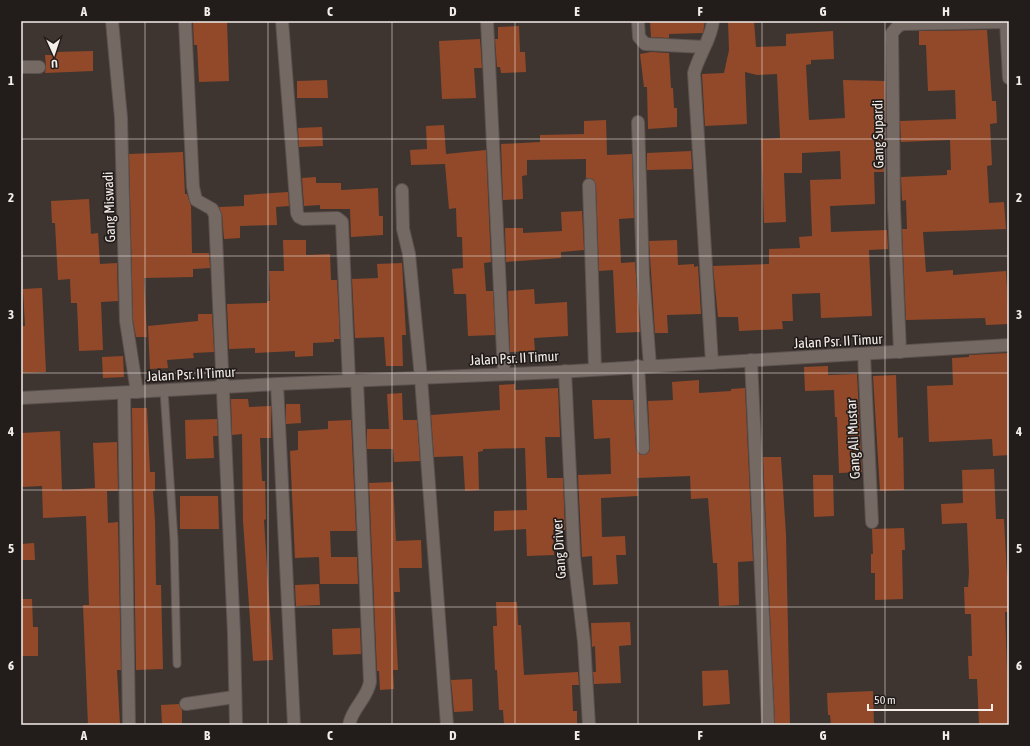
<svg xmlns="http://www.w3.org/2000/svg" width="1030" height="746" font-family="'Asap Condensed',sans-serif">
  <style>
    .building { fill: #924929 }
    .lines { fill: none; stroke-linecap: round; stroke-linejoin: round }
    .lane-casing { stroke: #5c524f; stroke-width: 9 }
    .street-casing { stroke: #5c524f; stroke-width: 14 }
    .lane { stroke: #756964; stroke-width: 7 }
    .street { stroke: #756964; stroke-width: 12 }
    .grid { fill: none; stroke: #f4edea; stroke-width: 1; stroke-opacity: 0.55 }
    .labels { text-anchor: middle; dominant-baseline: central; stroke-width: 3.5; stroke-linejoin: round; paint-order: stroke }
    .street-label { font-size: 14px; fill: #f4edea; stroke: #221d1b }
    .neatline { fill: none; stroke: #f4edea; stroke-width: 1.5 }
    .grid-label { font-size: 13px; text-anchor: middle; font-weight: bold; fill: #f4edea }
  </style>
  <rect width="100%" height="100%" fill="#3f3530"/>
  <g class="building">
    <polygon points="193,21 227,21 229,81 199,82 197,45 194,45"/>
    <polygon points="650,21 705,21 703,33 669,34 669,38 651,37"/>
    <polygon points="728,21 754,21 756,47 786,46 786,34 833,31 834,59 811,60 811,64 806,65 809,120 845,118 843,80 885,81 884,172 874,172 875,204 830,206 831,232 887,230 888,249 869,250 872,316 821,318 820,293 792,294 793,321 782,321 783,329 739,331 738,317 718,317 713,266 769,264 769,249 800,248 799,237 812,236 810,180 841,179 840,151 802,153 802,173 784,173 786,222 764,223 761,139 780,138 777,74 757,75 745,72 747,124 705,126 702,74 724,73 729,50"/>
    <polygon points="519,26 520,52 525,52 526,72 501,73 500,67 497,67 495,39 498,39 498,27"/>
    <polygon points="987,30 992,101 996,101 997,123 990,124 992,165 987,166 989,203 1004,202 1006,229 923,232 926,272 953,270 953,275 1006,271 1009,324 986,325 985,318 906,320 902,229 907,229 906,200 902,201 901,177 947,175 947,170 951,170 950,140 901,142 900,121 956,119 955,90 928,91 926,45 919,45 919,31"/>
    <polygon points="480,39 482,68 474,68 476,98 442,99 439,41"/>
    <polygon points="93,51 93,71 45,73 46,67 45,55 54,55 54,52"/>
    <polygon points="651,52 669,53 671,88 673,88 674,108 677,108 677,127 648,129 647,87 644,87 640,54"/>
    <polygon points="327,80 328,98 297,98 297,81"/>
    <polygon points="606,120 607,155 632,154 634,218 619,219 621,263 635,262 640,332 616,333 613,270 599,271 596,185 593,179 586,178 586,159 527,160 527,175 522,176 523,199 503,200 501,144 540,142 540,135 584,134 584,121"/>
    <polygon points="444,125 446,154 486,150 491,262 484,263 486,291 493,291 495,335 468,336 466,294 454,294 452,269 463,268 462,237 457,237 456,208 449,209 445,164 411,165 410,150 427,149 426,126"/>
    <polygon points="322,127 323,146 299,147 298,128"/>
    <polygon points="691,151 692,169 647,170 647,153"/>
    <polygon points="183,152 185,194 187,194 191,206 192,253 209,253 210,268 193,269 193,277 144,278 147,337 136,337 133,320 129,154"/>
    <polygon points="316,177 316,183 341,183 341,190 378,188 379,216 383,216 383,235 351,237 350,209 320,209 320,205 304,206 302,178"/>
    <polygon points="288,192 289,206 276,207 277,225 240,226 240,238 224,239 222,214 219,207 244,206 244,195"/>
    <polygon points="89,199 91,234 98,233 100,264 117,263 118,301 101,302 103,350 79,351 77,303 71,303 70,279 58,280 55,223 52,223 51,201"/>
    <polygon points="582,211 584,250 561,252 561,258 506,262 505,228 523,228 523,233 562,231 561,212"/>
    <polygon points="283,240 306,240 306,255 330,254 331,280 337,280 340,339 334,339 334,342 313,343 313,356 295,357 295,351 255,353 255,348 229,349 227,304 267,303 267,301 270,301 269,271 284,271"/>
    <polygon points="677,240 678,265 694,264 694,267 698,266 701,314 667,315 668,333 655,333 649,241"/>
    <polygon points="402,263 406,335 402,335 403,366 386,366 384,337 355,338 352,279 378,278 377,264"/>
    <polygon points="42,288 46,372 23,373 21,326 25,326 23,289"/>
    <polygon points="534,289 535,304 567,302 568,336 534,338 535,351 510,352 508,291"/>
    <polygon points="198,314 212,314 214,352 193,353 194,358 167,360 168,368 150,369 148,326 198,321"/>
    <polygon points="1009,353 1009,455 993,456 992,439 929,442 927,386 953,385 952,358 969,357 969,355"/>
    <polygon points="123,356 124,377 103,378 102,357"/>
    <polygon points="828,366 828,375 857,374 862,472 839,473 837,417 835,417 834,390 805,391 804,367"/>
    <polygon points="896,375 898,438 903,437 904,490 880,491 873,376"/>
    <polygon points="699,380 699,393 731,391 731,389 745,388 753,561 738,562 739,605 719,606 717,563 713,563 708,498 691,499 690,476 637,478 638,496 601,498 602,537 625,536 626,555 616,555 618,584 593,585 592,556 582,557 578,475 611,474 610,438 594,439 592,400 633,400 636,448 639,454 644,455 649,452 650,448 648,401 673,400 672,382"/>
    <polygon points="515,384 515,390 558,388 560,437 545,437 547,478 563,478 565,530 553,530 554,555 527,556 526,529 494,531 494,511 527,510 525,448 483,449 483,451 478,452 479,490 465,491 463,456 434,457 431,415 500,410 499,385"/>
    <polygon points="402,393 403,420 417,420 420,461 394,462 393,449 367,449 367,429 389,429 387,394"/>
    <polygon points="231,399 248,399 249,407 271,406 271,438 260,438 262,481 265,481 266,519 264,520 273,660 253,661 243,521 242,434 232,435"/>
    <polygon points="286,404 300,404 301,423 286,424"/>
    <polygon points="132,408 147,408 150,472 155,472 155,491 153,491 155,521 156,585 161,585 163,669 136,670"/>
    <polygon points="217,419 218,436 213,436 214,458 186,459 185,420"/>
    <polygon points="351,420 356,531 330,531 331,557 324,557 357,557 358,584 320,584 319,557 295,558 290,451 298,450 298,431 328,429 328,421"/>
    <polygon points="60,431 62,490 95,488 93,443 117,442 118,491 107,491 108,523 118,522 121,670 117,670 120,725 88,725 83,605 89,605 86,516 43,518 42,486 21,487 21,433"/>
    <polygon points="763,457 781,457 786,535 790,725 775,725"/>
    <polygon points="994,469 996,519 1004,519 1007,575 1009,575 1009,612 1005,612 1009,725 979,725 977,679 969,679 968,656 972,656 971,614 965,614 964,587 968,587 969,573 967,523 942,524 941,504 963,503 962,470"/>
    <polygon points="813,475 833,475 834,516 814,517"/>
    <polygon points="393,482 396,541 421,540 422,568 399,568 400,592 394,592 398,670 393,670 394,689 380,690 379,671 377,671 369,483"/>
    <polygon points="180,496 218,496 219,529 180,529"/>
    <polygon points="904,528 905,550 902,550 903,599 875,600 875,573 871,573 871,554 873,554 872,529"/>
    <polygon points="34,543 35,560 21,560 21,544"/>
    <polygon points="319,584 320,605 296,606 295,585"/>
    <polygon points="21,599 32,599 33,627 38,627 38,656 21,656"/>
    <polygon points="496,602 517,602 518,625 521,625 524,675 578,672 579,685 572,685 573,711 577,711 577,725 504,725 503,710 499,710 497,670 495,670 493,626 497,626"/>
    <polygon points="630,622 631,645 619,646 621,683 594,684 593,672 596,672 595,646 592,647 591,623"/>
    <polygon points="360,628 361,654 333,655 332,629"/>
    <polygon points="728,670 730,704 703,706 702,671"/>
    <polygon points="472,679 473,711 454,712 451,680"/>
    <polygon points="873,691 874,725 831,725 830,715 828,715 827,693"/>
    <polygon points="179,704 182,710 182,725 162,725 161,705"/>
  </g>
  <g class="lines">
    <g class="lane-casing">
      <polyline id="lane" points="164,391 174,540 177,664"/>
    </g>
    <g class="street-casing">
      <g id="street">
        <polyline points="112,21 121,118 126,321 137,392"/>
        <polyline points="185,21 193,187 196,200 212,209 215,215 234,634 236,725"/>
        <polyline points="282,21 297,213 299,217 303,219 337,218 342,222 349,381"/>
        <polyline points="487,21 504,373"/>
        <polyline points="638,21 639,37 645,44 704,47"/>
        <polyline points="1006,21 1009,78"/>
        <polyline points="21,67 39,67"/>
        <polyline points="638,122 643,275 650,366"/>
        <polyline points="589,185 595,369"/>
        <polyline points="402,190 403,229 409,254 421,378 447,725"/>
        <polyline points="900,352 894,208 892,33 898,26 903,24 1006,22"/>
        <polyline points="864,355 872,522"/>
        <polyline points="751,360 768,725"/>
        <path d="M712,363L694,73C699,54 711,40 713,21"/>
        <polyline points="638,366 643,448"/>
        <polyline points="565,371 574,557 584,642 589,725"/>
        <polyline points="277,384 294,725"/>
        <polyline points="124,393 129,725"/>
        <polyline points="21,398 277,384 558,372 1009,345"/>
        <polyline points="186,704 234,697"/>
        <path d="M349,725C352,708 367,699 370,682L357,381"/>
      </g>
    </g>
    <use href="#lane" class="lane"/>
    <use href="#street" class="street"/>
  </g>
  <path class="grid" d="M145,21V725M268,21V725M392,21V725M515,21V725M638,21V725M762,21V725M885,21V725M21,139H1009M21,256H1009M21,373H1009M21,490H1009M21,607H1009"/>
  <g class="labels">
    <g class="street-label">
      <text transform="translate(878 134) rotate(-91)">Gang Supardi</text>
      <text transform="translate(109 207) rotate(-92)">Gang Miswadi</text>
      <text transform="translate(838 341) rotate(-3)">Jalan Psr. II Timur</text>
      <text transform="translate(514 358) rotate(-3)">Jalan Psr. II Timur</text>
      <text transform="translate(191 374) rotate(-3)">Jalan Psr. II Timur</text>
      <text transform="translate(853 439) rotate(-93)">Gang Ali Mustar</text>
      <text transform="translate(559 549) rotate(-94)">Gang Driver</text>
    </g>
  </g>
  <rect width="1030" height="746" fill="none" stroke="#221d1b" stroke-width="44"/>
  <g transform="translate(54 54) rotate(177)" stroke="#221d1b" stroke-width="3" paint-order="stroke">
  <path d="M0-3L7 15L0 10L-7 15Z" fill="#f4edea"/>
  <text y="-6" font-size="11" font-weight="bold" text-anchor="middle" fill="#f4edea">U</text>
  </g>
  <path d="M868 704v6h124v-6" fill="none" stroke="#f4edea" stroke-width="2"/>
  <text x="874" y="704" font-size="12" fill="#f4edea" stroke="#221d1b" stroke-width="3" paint-order="stroke">50 m</text>
  <rect x="22" y="22" width="986" height="702" class="neatline"/>
  <g class="grid-label">
    <text x="84" y="16">A</text>
    <text x="207" y="16">B</text>
    <text x="330" y="16">C</text>
    <text x="453" y="16">D</text>
    <text x="577" y="16">E</text>
    <text x="700" y="16">F</text>
    <text x="823" y="16">G</text>
    <text x="946" y="16">H</text>
    <text x="11" y="85">1</text>
    <text x="1019" y="85">1</text>
    <text x="11" y="202">2</text>
    <text x="1019" y="202">2</text>
    <text x="11" y="319">3</text>
    <text x="1019" y="319">3</text>
    <text x="11" y="436">4</text>
    <text x="1019" y="436">4</text>
    <text x="11" y="553">5</text>
    <text x="1019" y="553">5</text>
    <text x="11" y="670">6</text>
    <text x="1019" y="670">6</text>
    <text x="84" y="740">A</text>
    <text x="207" y="740">B</text>
    <text x="330" y="740">C</text>
    <text x="453" y="740">D</text>
    <text x="577" y="740">E</text>
    <text x="700" y="740">F</text>
    <text x="823" y="740">G</text>
    <text x="946" y="740">H</text>
  </g>
</svg>
